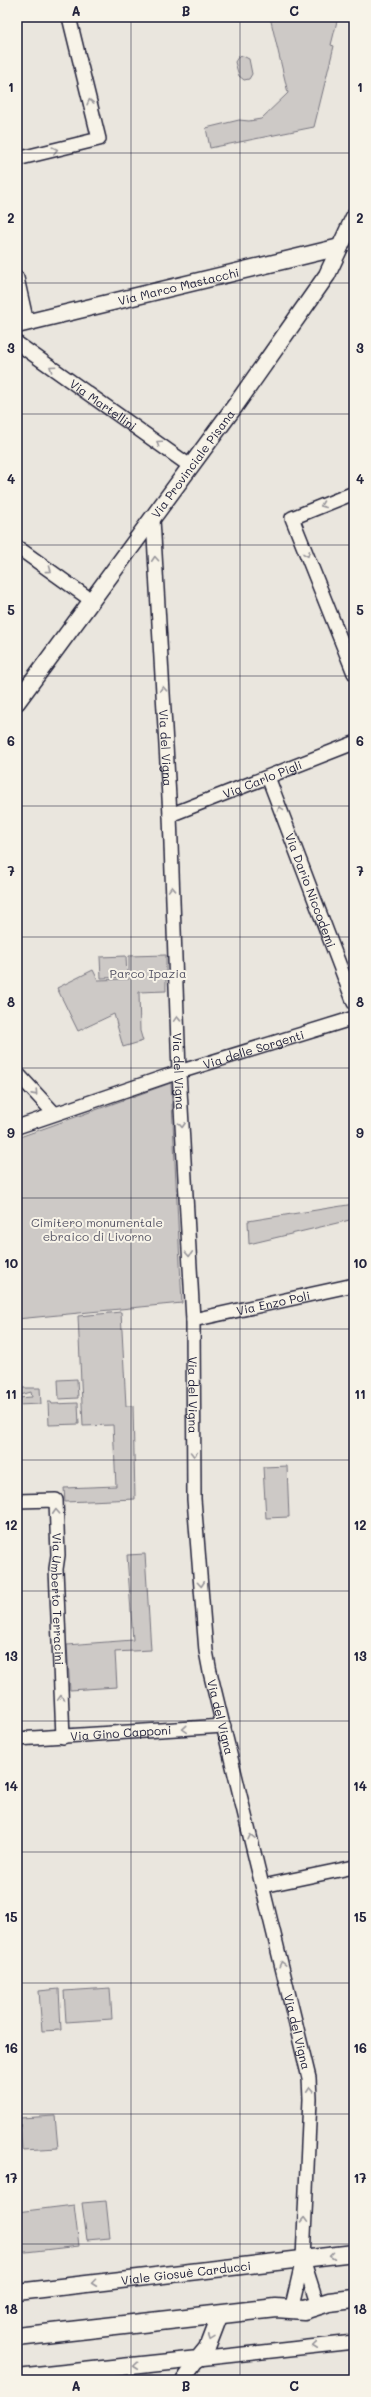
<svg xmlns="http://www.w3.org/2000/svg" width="371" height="2397" font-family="Mali,sans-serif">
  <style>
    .green { fill: #cdc9c6; stroke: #787680 }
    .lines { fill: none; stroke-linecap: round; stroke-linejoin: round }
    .minor-casing { stroke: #22223b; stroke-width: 16 }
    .tertiary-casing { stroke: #22223b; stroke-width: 19 }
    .secondary-casing { stroke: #22223b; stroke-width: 21 }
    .minor { stroke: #f7f3e8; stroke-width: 13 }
    .tertiary { stroke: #f7f3e8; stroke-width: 16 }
    .secondary { stroke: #f7f3e8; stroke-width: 18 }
    .oneway { stroke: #97959a }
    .grid { fill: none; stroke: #22223b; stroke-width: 1; stroke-opacity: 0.55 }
    .labels { text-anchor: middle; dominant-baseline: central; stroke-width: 4; stroke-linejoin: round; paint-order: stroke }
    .street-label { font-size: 12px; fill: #22223b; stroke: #f7f3e8 }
    .park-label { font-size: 12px; fill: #555465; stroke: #f7f3e8 }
    .neatline { fill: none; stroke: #22223b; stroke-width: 1.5 }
    .grid-label { font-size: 13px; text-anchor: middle; font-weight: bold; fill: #22223b }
  </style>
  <rect width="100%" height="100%" fill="#eae6de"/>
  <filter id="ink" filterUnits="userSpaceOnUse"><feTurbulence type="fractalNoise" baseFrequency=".025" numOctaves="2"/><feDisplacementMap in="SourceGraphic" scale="8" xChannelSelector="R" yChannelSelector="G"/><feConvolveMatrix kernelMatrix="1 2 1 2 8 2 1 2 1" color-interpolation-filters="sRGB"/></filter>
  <g filter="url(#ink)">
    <g class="green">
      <polygon points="270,17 338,17 331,45 334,46 314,127 210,148 206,128 239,120 249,121 261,119 288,93"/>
      <polygon points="243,56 249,59 252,74 249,79 244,80 239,76 235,62 238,57"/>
      <polygon points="166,955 166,991 139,992 140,1031 143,1041 123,1047 114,1014 78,1031 57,988 93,970 98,980 129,979 129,956"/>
      <polygon points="126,956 127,977 101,978 100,957"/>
      <polygon points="171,1083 182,1303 17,1319 17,1138"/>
      <polygon points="354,1204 354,1219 249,1244 248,1221"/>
      <polygon points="121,1312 126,1406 133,1406 135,1499 65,1502 64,1488 116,1486 113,1425 83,1426 78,1316"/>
      <polygon points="77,1379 78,1398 59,1399 58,1380"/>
      <polygon points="17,1388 40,1388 41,1404 17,1405 17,1398 32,1397 31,1392 17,1396"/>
      <polygon points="48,1402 51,1402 52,1404 78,1403 79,1424 49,1425"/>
      <polygon points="287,1466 289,1517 266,1518 263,1467"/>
      <polygon points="145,1554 151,1650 115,1652 117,1687 70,1690 67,1645 133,1640 127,1555"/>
      <polygon points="110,1988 112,2019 66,2022 64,1991"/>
      <polygon points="59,1989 61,2030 42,2031 39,1991"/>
      <polygon points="55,2116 58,2148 22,2150 20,2118"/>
      <polygon points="106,2201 110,2238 87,2240 82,2203"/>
      <polygon points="74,2205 79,2246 17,2253 17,2212"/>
    </g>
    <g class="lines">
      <g class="minor-casing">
        <g id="minor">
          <polyline points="17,159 99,139 69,17"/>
          <polyline points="17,278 27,323"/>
          <path id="s1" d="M17,343L190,466"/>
          <polyline points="354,493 292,518 354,673"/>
          <path id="s2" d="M153,519L170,815L179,1072L193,1320L194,1499L206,1651L210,1672L309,2078L310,2099L303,2259L293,2302"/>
          <polyline points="17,547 91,600"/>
          <path id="s3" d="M268,777L354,1003"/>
          <path id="s4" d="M170,815L354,743"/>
          <polyline points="17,1073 54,1113"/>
          <path id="s5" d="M17,1127L179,1072L354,1018"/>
          <path id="s6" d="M193,1320L354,1285"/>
          <path id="s7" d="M17,1501L56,1500L58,1555L56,1569L63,1737"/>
          <path id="s8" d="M17,1739L224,1726"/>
          <polyline points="263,1886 354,1867"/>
          <polyline points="303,2259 316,2300"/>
          <polyline points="183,2380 198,2359 354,2342"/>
        </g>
      </g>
      <g class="tertiary-casing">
        <g id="tertiary">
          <path id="s9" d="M17,325L340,247"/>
          <path id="s10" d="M17,702L235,406L327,275L354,217"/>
          <path id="s11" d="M17,2292L354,2253"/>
          <polyline points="17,2378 198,2359 207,2348 220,2314"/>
        </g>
      </g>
      <g class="secondary-casing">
        <polyline id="secondary" points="17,2337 276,2308 304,2310 329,2302 354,2299"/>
      </g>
      <use href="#minor" class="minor"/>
      <use href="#tertiary" class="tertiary"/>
      <use href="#secondary" class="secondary"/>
    </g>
    <defs><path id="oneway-chevron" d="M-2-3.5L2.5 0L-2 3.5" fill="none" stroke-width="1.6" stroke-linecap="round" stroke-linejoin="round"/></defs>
    <g class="oneway">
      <use href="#oneway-chevron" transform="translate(90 102) rotate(-104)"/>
      <use href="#oneway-chevron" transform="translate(55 150) rotate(-14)"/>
      <use href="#oneway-chevron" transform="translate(52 368) rotate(-145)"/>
      <use href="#oneway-chevron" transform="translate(159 443) rotate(-145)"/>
      <use href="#oneway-chevron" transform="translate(323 505) rotate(158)"/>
      <use href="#oneway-chevron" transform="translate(307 554) rotate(68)"/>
      <use href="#oneway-chevron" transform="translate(155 559) rotate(-94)"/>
      <use href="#oneway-chevron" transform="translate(49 570) rotate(36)"/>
      <use href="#oneway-chevron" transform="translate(163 689) rotate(-93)"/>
      <use href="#oneway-chevron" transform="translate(280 809) rotate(-110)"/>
      <use href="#oneway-chevron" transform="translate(172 889) rotate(-92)"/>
      <use href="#oneway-chevron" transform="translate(177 1019) rotate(-92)"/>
      <use href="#oneway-chevron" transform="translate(35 1093) rotate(48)"/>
      <use href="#oneway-chevron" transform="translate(182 1125) rotate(87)"/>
      <use href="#oneway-chevron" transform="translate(189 1254) rotate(87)"/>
      <use href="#oneway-chevron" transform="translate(194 1454) rotate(90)"/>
      <use href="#oneway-chevron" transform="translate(56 1512) rotate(-93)"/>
      <use href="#oneway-chevron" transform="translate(201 1584) rotate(85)"/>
      <use href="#oneway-chevron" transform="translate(61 1698) rotate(-92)"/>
      <use href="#oneway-chevron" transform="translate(185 1729) rotate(176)"/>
      <use href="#oneway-chevron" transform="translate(251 1837) rotate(-103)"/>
      <use href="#oneway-chevron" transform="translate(282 1964) rotate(-104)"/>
      <use href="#oneway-chevron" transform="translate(310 2090) rotate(-93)"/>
      <use href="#oneway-chevron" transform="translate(304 2220) rotate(-88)"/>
      <use href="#oneway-chevron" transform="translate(332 2256) rotate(173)"/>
      <use href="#oneway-chevron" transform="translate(94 2283) rotate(173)"/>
      <use href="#oneway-chevron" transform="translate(211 2338) rotate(110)"/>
      <use href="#oneway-chevron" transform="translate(315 2346) rotate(174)"/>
      <use href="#oneway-chevron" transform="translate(136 2366) rotate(174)"/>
    </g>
  </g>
  <path class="grid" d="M131,17V2380M240,17V2380M17,153H354M17,283H354M17,414H354M17,545H354M17,676H354M17,806H354M17,937H354M17,1068H354M17,1198H354M17,1329H354M17,1460H354M17,1591H354M17,1721H354M17,1852H354M17,1983H354M17,2114H354M17,2244H354"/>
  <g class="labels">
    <g class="street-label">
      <text stroke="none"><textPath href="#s9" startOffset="166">Via Marco Mastacchi</textPath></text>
      <text stroke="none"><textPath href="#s1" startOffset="106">Via Martellini</textPath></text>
      <text stroke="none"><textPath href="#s10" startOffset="296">Via Provinciale Pisana</textPath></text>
      <text stroke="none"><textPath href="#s2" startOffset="229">Via del Vigna</textPath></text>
      <text stroke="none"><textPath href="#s4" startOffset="99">Via Carlo Pigli</textPath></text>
      <text stroke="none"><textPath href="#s3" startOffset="121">Via Dario Niccodemi</textPath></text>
      <text stroke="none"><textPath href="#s5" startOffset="249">Via delle Sorgenti</textPath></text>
      <text stroke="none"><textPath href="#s2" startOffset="553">Via del Vigna</textPath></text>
      <text stroke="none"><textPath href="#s6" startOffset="82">Via Enzo Poli</textPath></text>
      <text stroke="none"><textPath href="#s2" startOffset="877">Via del Vigna</textPath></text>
      <text stroke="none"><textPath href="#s7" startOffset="138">Via Umberto Terracini</textPath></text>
      <text stroke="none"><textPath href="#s2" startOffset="1201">Via del Vigna</textPath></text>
      <text stroke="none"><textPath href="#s8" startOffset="104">Via Gino Capponi</textPath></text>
      <text stroke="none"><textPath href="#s2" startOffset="1525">Via del Vigna</textPath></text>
      <text stroke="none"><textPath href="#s11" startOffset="170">Viale Giosuè Carducci</textPath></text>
    </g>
    <g class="park-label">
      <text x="148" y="973">Parco Ipazia</text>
      <text x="97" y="1222">Cimitero monumentale<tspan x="97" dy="14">ebraico di Livorno</tspan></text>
    </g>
  </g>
  <rect width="371" height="2397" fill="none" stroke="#f7f3e8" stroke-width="44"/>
  <rect x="22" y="22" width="327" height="2353" class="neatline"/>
  <g class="grid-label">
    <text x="76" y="16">A</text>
    <text x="186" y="16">B</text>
    <text x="294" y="16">C</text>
    <text x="11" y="92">1</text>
    <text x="360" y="92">1</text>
    <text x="11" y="223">2</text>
    <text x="360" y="223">2</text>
    <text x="11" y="353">3</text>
    <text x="360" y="353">3</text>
    <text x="11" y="484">4</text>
    <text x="360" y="484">4</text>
    <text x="11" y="615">5</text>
    <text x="360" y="615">5</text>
    <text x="11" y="746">6</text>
    <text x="360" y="746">6</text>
    <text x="11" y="876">7</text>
    <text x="360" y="876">7</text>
    <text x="11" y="1007">8</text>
    <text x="360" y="1007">8</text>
    <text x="11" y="1138">9</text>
    <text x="360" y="1138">9</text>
    <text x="11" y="1268">10</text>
    <text x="360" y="1268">10</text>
    <text x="11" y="1399">11</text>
    <text x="360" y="1399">11</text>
    <text x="11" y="1530">12</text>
    <text x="360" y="1530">12</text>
    <text x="11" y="1661">13</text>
    <text x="360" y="1661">13</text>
    <text x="11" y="1791">14</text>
    <text x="360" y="1791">14</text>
    <text x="11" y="1922">15</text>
    <text x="360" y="1922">15</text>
    <text x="11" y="2053">16</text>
    <text x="360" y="2053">16</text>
    <text x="11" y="2183">17</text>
    <text x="360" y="2183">17</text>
    <text x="11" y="2314">18</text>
    <text x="360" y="2314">18</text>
    <text x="76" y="2391">A</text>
    <text x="186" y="2391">B</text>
    <text x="294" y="2391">C</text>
  </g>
</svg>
